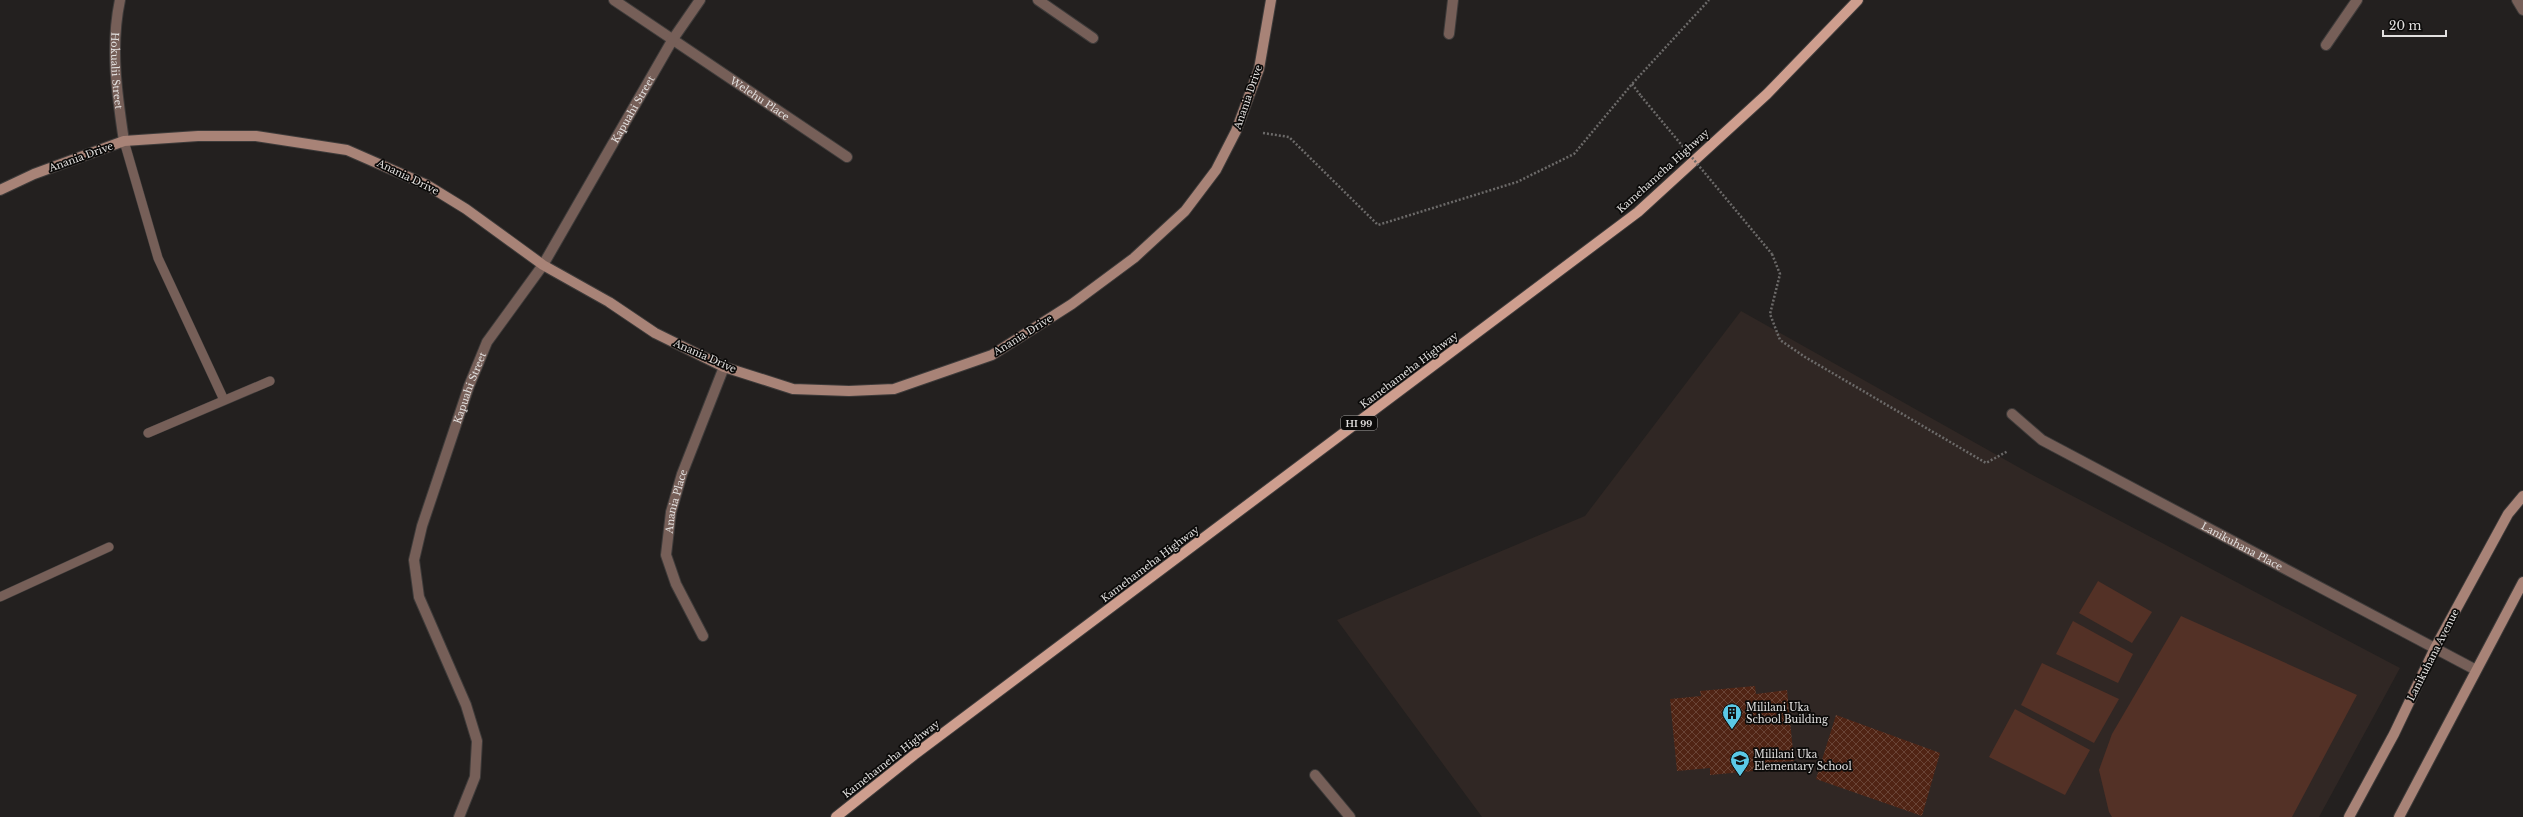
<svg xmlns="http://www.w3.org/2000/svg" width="2523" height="817" font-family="'Libre Baskerville',serif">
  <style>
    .built { fill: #302724 }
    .garden { fill: #533126 }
    .building { fill: url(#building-cross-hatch) }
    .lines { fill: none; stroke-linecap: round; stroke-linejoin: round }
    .lane-casing { stroke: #3e3b3a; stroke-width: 10 }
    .street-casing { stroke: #3e3b3a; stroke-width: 12 }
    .secondary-casing { stroke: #3e3b3a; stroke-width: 12 }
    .primary-casing { stroke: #3e3b3a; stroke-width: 12 }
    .path { stroke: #6c6a69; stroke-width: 2.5; stroke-dasharray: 2 2; stroke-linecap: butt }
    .lane { stroke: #765f58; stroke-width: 9 }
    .street { stroke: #765f58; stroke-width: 10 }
    .secondary { stroke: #a88377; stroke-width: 10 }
    .primary { stroke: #ce9e8e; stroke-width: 10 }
    .path-bridge { stroke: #6c6a69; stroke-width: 2.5; stroke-dasharray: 2 2; stroke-linecap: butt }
    .labels { text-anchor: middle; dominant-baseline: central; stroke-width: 3.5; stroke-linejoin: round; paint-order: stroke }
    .shield { fill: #0b0a09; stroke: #a2a09f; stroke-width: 1 }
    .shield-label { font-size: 9px; font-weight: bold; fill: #e2e0df }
    .street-label { font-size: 10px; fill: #e2e0df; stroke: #0b0a09 }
    .poi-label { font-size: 10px; fill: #e2e0df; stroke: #0b0a09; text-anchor: start }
  </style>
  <defs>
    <pattern id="building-cross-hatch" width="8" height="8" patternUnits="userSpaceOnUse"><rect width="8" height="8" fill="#502414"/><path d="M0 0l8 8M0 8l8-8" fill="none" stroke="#694436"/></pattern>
  </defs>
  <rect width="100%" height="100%" fill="#23201f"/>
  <polygon class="built" points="1741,311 2027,472 2400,668 2319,817 1482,817 1337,620 1585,516"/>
  <g class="garden">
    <polygon points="2098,581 2152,612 2132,643 2079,613"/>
    <polygon points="2181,616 2357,695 2292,817 2112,817 2109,812 2099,770 2112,734"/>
    <polygon points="2073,621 2133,654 2118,683 2056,654"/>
    <polygon points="2042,663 2119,699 2094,743 2021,705"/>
    <polygon points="2015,709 2090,750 2065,795 1989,757"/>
  </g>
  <g class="building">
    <polygon points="1755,686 1756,694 1787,690 1794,761 1763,763 1764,770 1710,775 1710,768 1677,771 1670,699 1701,696 1700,691"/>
    <polygon points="1836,715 1940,753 1922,816 1816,779"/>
  </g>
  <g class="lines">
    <g class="lane-casing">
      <g id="lane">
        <polyline points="124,141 158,258 224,400"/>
        <polyline points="148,433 270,381"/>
        <polyline points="0,597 109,547"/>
      </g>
    </g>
    <g class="street-casing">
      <g id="street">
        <path id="s1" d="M120,0C110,47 117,95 124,141"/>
        <path id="s2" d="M614,0L847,157"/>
        <polyline points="1038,0 1093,38"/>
        <polyline points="2517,0 2523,10"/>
        <polyline points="1449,34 1453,0"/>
        <polyline points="2326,45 2357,0"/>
        <path id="s3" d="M2012,414L2042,440L2476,670"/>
        <path id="s4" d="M703,636L676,584L666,555L671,512L682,474L724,367"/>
        <polyline points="1315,775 1350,817"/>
        <path id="s5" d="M459,817L475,777L477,741L466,705L419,597L414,560L422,526L469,386L487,342L543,265L673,39L700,0"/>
      </g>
    </g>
    <g class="secondary-casing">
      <g id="secondary">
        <polyline points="0,190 34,174 124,141 198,136 256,136 347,150 427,185 466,209 543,265 609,302 655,333 724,367 793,389 849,391 894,389 992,355 1072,304 1134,258 1185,211 1216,170 1236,131 1259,69 1271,0"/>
        <polyline points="2349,817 2394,734 2435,648 2508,514 2523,496"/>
        <polyline points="2399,817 2523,582"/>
      </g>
    </g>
    <g class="primary-casing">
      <polyline id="primary" points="836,817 914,755 1638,212 1767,94 1858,0"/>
    </g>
    <g class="path">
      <polyline points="1632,84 1641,96"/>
      <polyline points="1263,133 1289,137 1378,225 1517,182 1574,154 1632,84 1709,0"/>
      <polyline points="1772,254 1780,274 1770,314 1780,340 1805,357 1986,463 2008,451"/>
    </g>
    <use href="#lane" class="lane"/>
    <use href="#street" class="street"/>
    <use href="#secondary" class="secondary"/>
    <use href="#primary" class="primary"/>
    <polyline class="path-bridge" points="1641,96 1772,254"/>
  </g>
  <defs>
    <g id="building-pin" transform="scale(1)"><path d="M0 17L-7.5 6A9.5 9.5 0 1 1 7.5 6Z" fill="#5bc8e6" stroke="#0b0a09"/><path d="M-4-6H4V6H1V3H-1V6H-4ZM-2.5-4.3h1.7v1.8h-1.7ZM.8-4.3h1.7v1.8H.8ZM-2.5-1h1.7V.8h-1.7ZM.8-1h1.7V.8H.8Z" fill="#111"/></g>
    <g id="school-pin" transform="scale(1)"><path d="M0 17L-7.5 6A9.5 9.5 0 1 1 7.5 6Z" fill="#5bc8e6" stroke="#0b0a09"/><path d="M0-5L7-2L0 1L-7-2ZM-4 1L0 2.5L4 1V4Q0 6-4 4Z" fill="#111"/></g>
  </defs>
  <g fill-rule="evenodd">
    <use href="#building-pin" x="1732" y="713"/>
    <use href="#school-pin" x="1740" y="760"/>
  </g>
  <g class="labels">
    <rect class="shield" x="1341" y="416" width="36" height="14" rx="3"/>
    <g class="shield-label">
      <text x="1359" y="423">HI 99</text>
    </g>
    <g class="street-label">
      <text stroke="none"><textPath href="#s1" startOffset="71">Hokualii Street</textPath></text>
      <text transform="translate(1248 97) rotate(-71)">Anania Drive</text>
      <text stroke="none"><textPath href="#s2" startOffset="176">Welehu Place</textPath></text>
      <text stroke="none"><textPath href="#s5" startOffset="777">Kapuahi Street</textPath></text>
      <text transform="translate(81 157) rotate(-20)">Anania Drive</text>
      <text transform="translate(1663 171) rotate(-42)">Kamehameha Highway</text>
      <text transform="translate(408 177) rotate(26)">Anania Drive</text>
      <text transform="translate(1023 335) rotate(-32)">Anania Drive</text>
      <text transform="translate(705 356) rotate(24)">Anania Drive</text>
      <text transform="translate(1409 370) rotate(-37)">Kamehameha Highway</text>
      <text stroke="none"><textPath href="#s5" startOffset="453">Kapuahi Street</textPath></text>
      <text stroke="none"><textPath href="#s4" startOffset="144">Anania Place</textPath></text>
      <text stroke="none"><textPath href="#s3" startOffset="266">Lanikuhana Place</textPath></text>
      <text transform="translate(1150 564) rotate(-37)">Kamehameha Highway</text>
      <text transform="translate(2433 655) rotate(-63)">Lanikuhana Avenue</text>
      <text transform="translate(891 759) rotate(-38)">Kamehameha Highway</text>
    </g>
    <g class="poi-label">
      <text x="1746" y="707">Mililani Uka<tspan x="1746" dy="12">School Building</tspan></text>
      <text x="1754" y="754">Mililani Uka<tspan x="1754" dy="12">Elementary School</tspan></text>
    </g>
  </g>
  <path d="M2383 30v6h63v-6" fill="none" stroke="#e2e0df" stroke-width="2"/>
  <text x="2389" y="30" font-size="12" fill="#e2e0df" stroke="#0b0a09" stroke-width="3" paint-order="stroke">20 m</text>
</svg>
